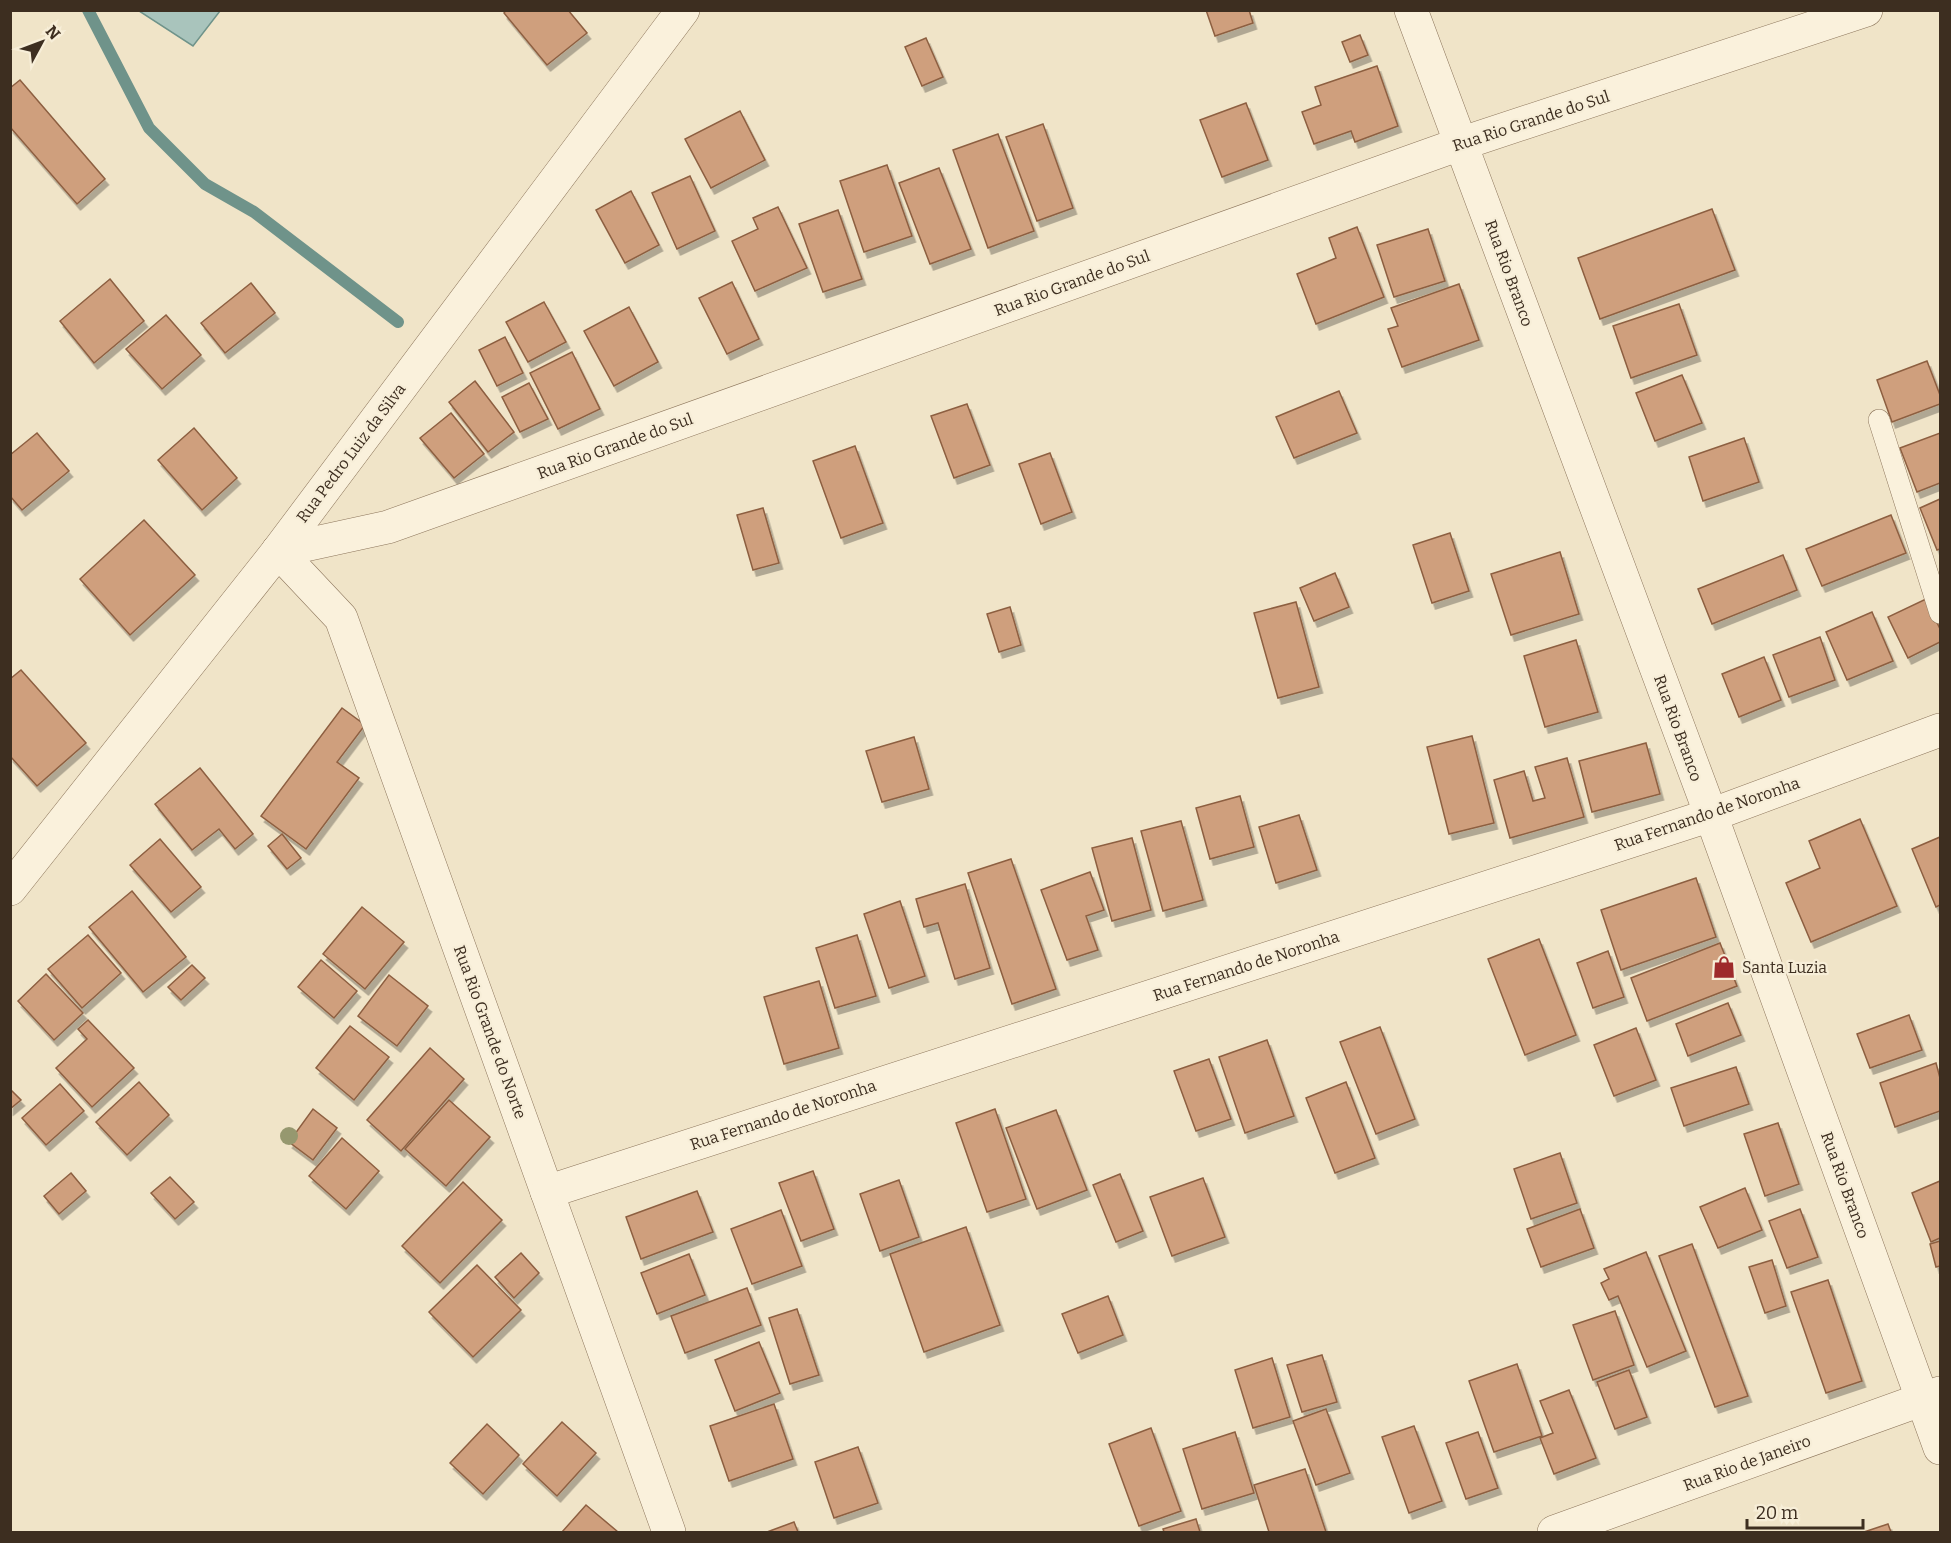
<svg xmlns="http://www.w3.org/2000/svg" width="1951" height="1543" font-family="Bitter,serif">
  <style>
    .water { fill: #a9c4bc; stroke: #6f938a; stroke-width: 1.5 }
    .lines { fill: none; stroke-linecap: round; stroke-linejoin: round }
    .stream { stroke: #6f938a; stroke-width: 12 }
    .building { fill: #cf9f7d; stroke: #8d5f41; stroke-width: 1.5; filter: url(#shadow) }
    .service-casing { stroke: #8d765c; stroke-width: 22 }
    .minor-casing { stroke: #8d765c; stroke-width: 34 }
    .tertiary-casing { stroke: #8d765c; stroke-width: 34 }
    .service { stroke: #faf1dc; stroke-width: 21 }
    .minor { stroke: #faf1dc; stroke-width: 33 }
    .tertiary { stroke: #faf1dc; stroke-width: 33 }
    .tree { fill: #96986f }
    .labels { text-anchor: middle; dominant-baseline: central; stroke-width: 4.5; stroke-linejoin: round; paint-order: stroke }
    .street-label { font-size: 16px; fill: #3d2e20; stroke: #f7eed8 }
    .poi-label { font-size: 16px; fill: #3d2e20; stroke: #f7eed8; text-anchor: start }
  </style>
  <defs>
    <filter id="shadow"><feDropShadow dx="3.5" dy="6" stdDeviation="0" flood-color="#0004"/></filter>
  </defs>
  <rect width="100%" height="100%" fill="#f0e4c8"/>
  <polygon class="water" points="139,11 220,10 220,11 193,46"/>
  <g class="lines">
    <polyline class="stream" points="88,10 149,128 205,184 254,212 398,322"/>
  </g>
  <g class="building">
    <polygon points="506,10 568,10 587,33 547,65 504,13"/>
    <polygon points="1206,10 1249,10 1253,23 1215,36"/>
    <polygon points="1360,35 1368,55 1350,62 1342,42"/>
    <polygon points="926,38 943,77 922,86 905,47"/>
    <polygon points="1377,66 1398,126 1355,142 1351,131 1314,144 1302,112 1321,105 1315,87"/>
    <polygon points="20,80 105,179 77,204 10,127 10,88"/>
    <polygon points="1246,103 1268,160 1222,177 1200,120"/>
    <polygon points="740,111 765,160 711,188 685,139"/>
    <polygon points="1043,124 1073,208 1037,221 1006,137"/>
    <polygon points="998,134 1034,231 988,248 953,150"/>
    <polygon points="887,165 912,236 864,252 840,181"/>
    <polygon points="939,168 971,249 930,264 899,183"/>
    <polygon points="690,176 715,231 677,249 652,193"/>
    <polygon points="631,191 659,245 625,263 596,210"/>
    <polygon points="778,207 807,268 755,291 732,241 758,229 753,218"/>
    <polygon points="1712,209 1735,270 1600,319 1578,258"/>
    <polygon points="838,210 862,279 823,292 799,224"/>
    <polygon points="1357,227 1384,297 1316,324 1297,274 1336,258 1329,238"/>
    <polygon points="1428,229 1445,281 1394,297 1377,245"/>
    <polygon points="110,279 144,321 94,363 60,321"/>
    <polygon points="732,282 759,339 727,354 699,298"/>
    <polygon points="251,283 275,313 225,353 201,323"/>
    <polygon points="1459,284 1479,340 1402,367 1388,329 1398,326 1391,308"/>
    <polygon points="544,302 566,342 528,362 506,322"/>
    <polygon points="1679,304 1697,355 1631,378 1613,326"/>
    <polygon points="629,307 658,362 614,386 584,331"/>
    <polygon points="166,315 201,355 162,389 126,349"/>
    <polygon points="505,337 523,373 497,386 479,350"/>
    <polygon points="572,352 600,409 558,429 530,373"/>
    <polygon points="1927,361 1940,395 1940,404 1892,422 1877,380"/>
    <polygon points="1682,375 1702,423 1655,441 1636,393"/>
    <polygon points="475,381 514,432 488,452 449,402"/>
    <polygon points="529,383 548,419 520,432 502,397"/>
    <polygon points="1339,391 1357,433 1294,458 1276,417"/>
    <polygon points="967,404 990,465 954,478 931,416"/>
    <polygon points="451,413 484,454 454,478 420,438"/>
    <polygon points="194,428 237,478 202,510 158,460"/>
    <polygon points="37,433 69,471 22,510 10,496 10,455"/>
    <polygon points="1940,433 1940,483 1917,492 1900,448"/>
    <polygon points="1744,438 1759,482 1703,501 1689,457"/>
    <polygon points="855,446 883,523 841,538 813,461"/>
    <polygon points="1050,453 1072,512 1041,524 1019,464"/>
    <polygon points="1940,499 1940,549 1937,550 1920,508"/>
    <polygon points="763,508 779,563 753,570 737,515"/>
    <polygon points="1891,515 1906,553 1822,586 1806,549"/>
    <polygon points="144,520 195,575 130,635 80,579"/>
    <polygon points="1450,533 1469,591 1432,603 1413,545"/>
    <polygon points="1560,552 1579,614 1511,635 1491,574"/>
    <polygon points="1783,555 1797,590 1712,624 1698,589"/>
    <polygon points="1335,573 1349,607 1314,621 1300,588"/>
    <polygon points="1926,599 1940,629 1940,642 1908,658 1888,617"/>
    <polygon points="1296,602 1319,687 1278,698 1254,613"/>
    <polygon points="1010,607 1021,645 999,652 987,614"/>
    <polygon points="1872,612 1893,661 1847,680 1826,632"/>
    <polygon points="1820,637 1835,680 1789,697 1773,655"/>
    <polygon points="1576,640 1598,712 1545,727 1524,656"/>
    <polygon points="1764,657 1781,700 1739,717 1722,674"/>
    <polygon points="21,670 86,743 37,786 10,756 10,679"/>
    <polygon points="342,708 365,725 337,762 359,778 306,849 261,816"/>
    <polygon points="1472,736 1494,823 1449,834 1427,747"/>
    <polygon points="914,737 929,789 882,802 866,751"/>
    <polygon points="1646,743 1660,794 1592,812 1579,761"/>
    <polygon points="1567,758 1584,817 1510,838 1494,780 1524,771 1533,801 1545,798 1535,767"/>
    <polygon points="200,768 253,834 235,849 219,829 192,850 155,804"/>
    <polygon points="1240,796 1254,847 1210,859 1196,808"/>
    <polygon points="1299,815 1317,870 1276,883 1259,827"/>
    <polygon points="1860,819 1897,906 1811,942 1786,883 1820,868 1809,841"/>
    <polygon points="1181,821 1203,900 1163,911 1141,831"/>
    <polygon points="282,834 301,858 287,869 268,846"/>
    <polygon points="1940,837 1940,905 1936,907 1912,849"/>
    <polygon points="1132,838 1151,910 1112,921 1092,848"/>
    <polygon points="160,839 201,887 171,912 130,865"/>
    <polygon points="1011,859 1056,989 1012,1004 968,873"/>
    <polygon points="1090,872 1104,910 1086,916 1098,950 1067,960 1041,890"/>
    <polygon points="1696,878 1716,937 1621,970 1601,910"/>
    <polygon points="965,884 990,968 955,979 938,923 924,927 916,899"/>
    <polygon points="132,891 186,957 143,992 89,927"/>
    <polygon points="900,901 925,976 889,988 864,914"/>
    <polygon points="362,907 404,942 365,989 323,954"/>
    <polygon points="88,935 121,973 82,1008 48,969"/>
    <polygon points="857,935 876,996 835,1008 816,948"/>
    <polygon points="1539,939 1576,1035 1525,1055 1488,959"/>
    <polygon points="1720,943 1737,986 1647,1021 1631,978"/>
    <polygon points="1608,951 1624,997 1593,1008 1577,963"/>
    <polygon points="321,960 357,991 334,1018 298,987"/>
    <polygon points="192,965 205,978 181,1000 168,987"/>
    <polygon points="46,974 83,1013 54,1040 18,1001"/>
    <polygon points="389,975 428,1006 397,1046 358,1016"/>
    <polygon points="819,981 839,1048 784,1064 764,997"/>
    <polygon points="1728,1003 1741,1035 1688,1056 1676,1024"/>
    <polygon points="1909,1015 1922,1050 1870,1068 1857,1034"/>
    <polygon points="88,1020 134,1068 92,1107 56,1068 87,1039 78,1029"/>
    <polygon points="350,1026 389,1057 354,1100 316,1068"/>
    <polygon points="1380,1027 1415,1119 1376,1134 1340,1042"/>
    <polygon points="1636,1028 1656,1080 1614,1096 1594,1045"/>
    <polygon points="1267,1040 1294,1116 1245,1133 1219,1057"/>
    <polygon points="430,1048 464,1079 401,1151 367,1120"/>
    <polygon points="1209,1059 1231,1119 1196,1131 1174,1071"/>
    <polygon points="1936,1063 1940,1078 1940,1111 1895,1127 1880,1083"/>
    <polygon points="1736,1067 1749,1104 1684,1126 1671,1088"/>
    <polygon points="139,1082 169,1115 127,1155 96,1122"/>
    <polygon points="1346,1082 1375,1158 1335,1173 1306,1098"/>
    <polygon points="60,1084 84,1111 46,1145 22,1118"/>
    <polygon points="10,1089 21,1100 10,1109"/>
    <polygon points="449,1100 490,1137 446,1186 405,1149"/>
    <polygon points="313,1109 337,1128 313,1160 289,1142"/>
    <polygon points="995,1109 1026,1199 987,1212 956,1123"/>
    <polygon points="1056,1110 1087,1190 1037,1209 1006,1128"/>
    <polygon points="1778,1123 1799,1184 1765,1196 1744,1134"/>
    <polygon points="342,1138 379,1171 346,1209 309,1176"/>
    <polygon points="1560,1153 1577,1203 1531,1219 1514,1169"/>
    <polygon points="813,1171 834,1229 801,1241 779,1183"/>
    <polygon points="71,1173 86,1191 59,1214 44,1196"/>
    <polygon points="1120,1174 1143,1231 1116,1242 1093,1185"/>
    <polygon points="170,1177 194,1202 175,1219 151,1193"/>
    <polygon points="1203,1178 1225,1237 1172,1256 1150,1197"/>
    <polygon points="899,1180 919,1237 880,1251 860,1194"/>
    <polygon points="1940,1181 1940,1238 1931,1242 1912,1193"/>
    <polygon points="463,1182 502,1220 440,1283 402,1246"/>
    <polygon points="1745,1188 1762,1230 1718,1248 1700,1207"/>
    <polygon points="697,1191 713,1232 641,1259 626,1217"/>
    <polygon points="1580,1209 1594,1248 1541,1267 1527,1229"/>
    <polygon points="1800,1209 1818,1257 1787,1268 1769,1221"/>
    <polygon points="781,1210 802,1266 752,1284 731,1229"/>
    <polygon points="966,1227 1000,1325 924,1352 890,1254"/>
    <polygon points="1940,1241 1940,1266 1936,1267 1930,1244"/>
    <polygon points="1692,1244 1748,1396 1715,1407 1659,1256"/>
    <polygon points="1646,1252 1686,1351 1647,1367 1618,1296 1609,1300 1601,1283 1609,1279 1604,1269"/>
    <polygon points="521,1253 539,1273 514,1298 495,1277"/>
    <polygon points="689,1254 705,1295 657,1314 641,1273"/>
    <polygon points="1772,1260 1786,1306 1765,1313 1749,1267"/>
    <polygon points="477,1265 521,1310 473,1357 429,1312"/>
    <polygon points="1828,1280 1862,1381 1826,1393 1791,1292"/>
    <polygon points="747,1288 761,1325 685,1353 671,1316"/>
    <polygon points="1108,1296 1123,1335 1078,1353 1062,1314"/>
    <polygon points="797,1309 819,1375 790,1384 769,1318"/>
    <polygon points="1615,1311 1634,1365 1593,1380 1573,1325"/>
    <polygon points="759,1342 780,1393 735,1411 715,1360"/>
    <polygon points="1322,1355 1337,1402 1302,1412 1287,1365"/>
    <polygon points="1272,1358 1290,1417 1253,1428 1235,1370"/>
    <polygon points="1517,1364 1542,1436 1494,1452 1469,1381"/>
    <polygon points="1629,1370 1647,1417 1615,1429 1597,1382"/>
    <polygon points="1569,1390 1596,1458 1554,1474 1540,1438 1553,1433 1540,1401"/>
    <polygon points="774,1404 793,1459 729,1481 710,1426"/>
    <polygon points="1326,1409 1350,1473 1316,1485 1293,1421"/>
    <polygon points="562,1422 596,1453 557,1496 523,1464"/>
    <polygon points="487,1424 519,1455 483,1494 450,1463"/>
    <polygon points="1414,1426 1442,1501 1409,1513 1382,1437"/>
    <polygon points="1151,1428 1181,1511 1139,1526 1109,1444"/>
    <polygon points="1235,1432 1254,1493 1202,1509 1183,1449"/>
    <polygon points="1478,1432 1498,1488 1466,1499 1446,1443"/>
    <polygon points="858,1447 878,1503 834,1518 815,1462"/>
    <polygon points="1305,1469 1326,1532 1269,1532 1254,1485"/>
    <polygon points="586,1505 618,1532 562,1532"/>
    <polygon points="1196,1519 1200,1532 1164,1532 1163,1529"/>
    <polygon points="794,1522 798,1532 767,1532"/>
    <polygon points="1888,1524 1891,1532 1864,1532"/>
  </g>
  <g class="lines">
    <g class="service-casing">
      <polyline id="service" points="1879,420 1940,613"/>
    </g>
    <g class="minor-casing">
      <g id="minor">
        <polyline points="278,551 388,527 1460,144 1866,10"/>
        <polyline points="278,551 341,618 669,1532"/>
        <polyline points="10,889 278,551 683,10"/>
        <polyline points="547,1192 1711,815 1940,730"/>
        <polyline points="1554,1532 1940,1393"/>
      </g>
    </g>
    <g class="tertiary-casing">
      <polyline id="tertiary" points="1411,10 1711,815 1940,1448"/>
    </g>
    <use href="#service" class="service"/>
    <use href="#minor" class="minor"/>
    <use href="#tertiary" class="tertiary"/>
  </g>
  <circle class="tree" cx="289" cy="1136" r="9"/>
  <defs>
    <g id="shop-bare" transform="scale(1.8)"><path d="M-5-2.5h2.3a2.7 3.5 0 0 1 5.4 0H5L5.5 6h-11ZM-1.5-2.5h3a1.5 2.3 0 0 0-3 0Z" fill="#9e2a2b" stroke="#f7eed8" stroke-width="2.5" paint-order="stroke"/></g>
  </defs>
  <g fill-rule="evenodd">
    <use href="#shop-bare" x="1724" y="967"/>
  </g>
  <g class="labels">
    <g class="street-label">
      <text transform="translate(1531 121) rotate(-18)">Rua Rio Grande do Sul</text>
      <text transform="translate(1509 273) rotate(70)">Rua Rio Branco</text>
      <text transform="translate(1072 283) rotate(-20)">Rua Rio Grande do Sul</text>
      <text transform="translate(615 446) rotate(-20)">Rua Rio Grande do Sul</text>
      <text transform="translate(351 453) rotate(-53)">Rua Pedro Luiz da Silva</text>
      <text transform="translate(1678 728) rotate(70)">Rua Rio Branco</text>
      <text transform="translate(1707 814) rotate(-19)">Rua Fernando de Noronha</text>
      <text transform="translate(1246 966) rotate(-18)">Rua Fernando de Noronha</text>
      <text transform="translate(490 1032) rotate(70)">Rua Rio Grande do Norte</text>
      <text transform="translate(783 1115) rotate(-18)">Rua Fernando de Noronha</text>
      <text transform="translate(1845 1185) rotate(70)">Rua Rio Branco</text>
      <text transform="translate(1747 1463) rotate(-20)">Rua Rio de Janeiro</text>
    </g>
    <g class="poi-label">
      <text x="1742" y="967">Santa Luzia</text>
    </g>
  </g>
  <rect width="1951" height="1543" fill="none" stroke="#3d2e20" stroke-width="24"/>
  <g transform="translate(42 42) rotate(49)" stroke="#f7eed8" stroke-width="4.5" paint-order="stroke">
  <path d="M0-4.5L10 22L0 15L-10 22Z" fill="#3d2e20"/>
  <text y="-9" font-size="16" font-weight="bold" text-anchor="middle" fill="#3d2e20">N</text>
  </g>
  <path d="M1747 1519v9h116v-9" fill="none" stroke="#3d2e20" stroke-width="3"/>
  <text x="1756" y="1519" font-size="18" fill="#3d2e20" stroke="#f7eed8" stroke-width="4.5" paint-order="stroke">20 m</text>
</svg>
